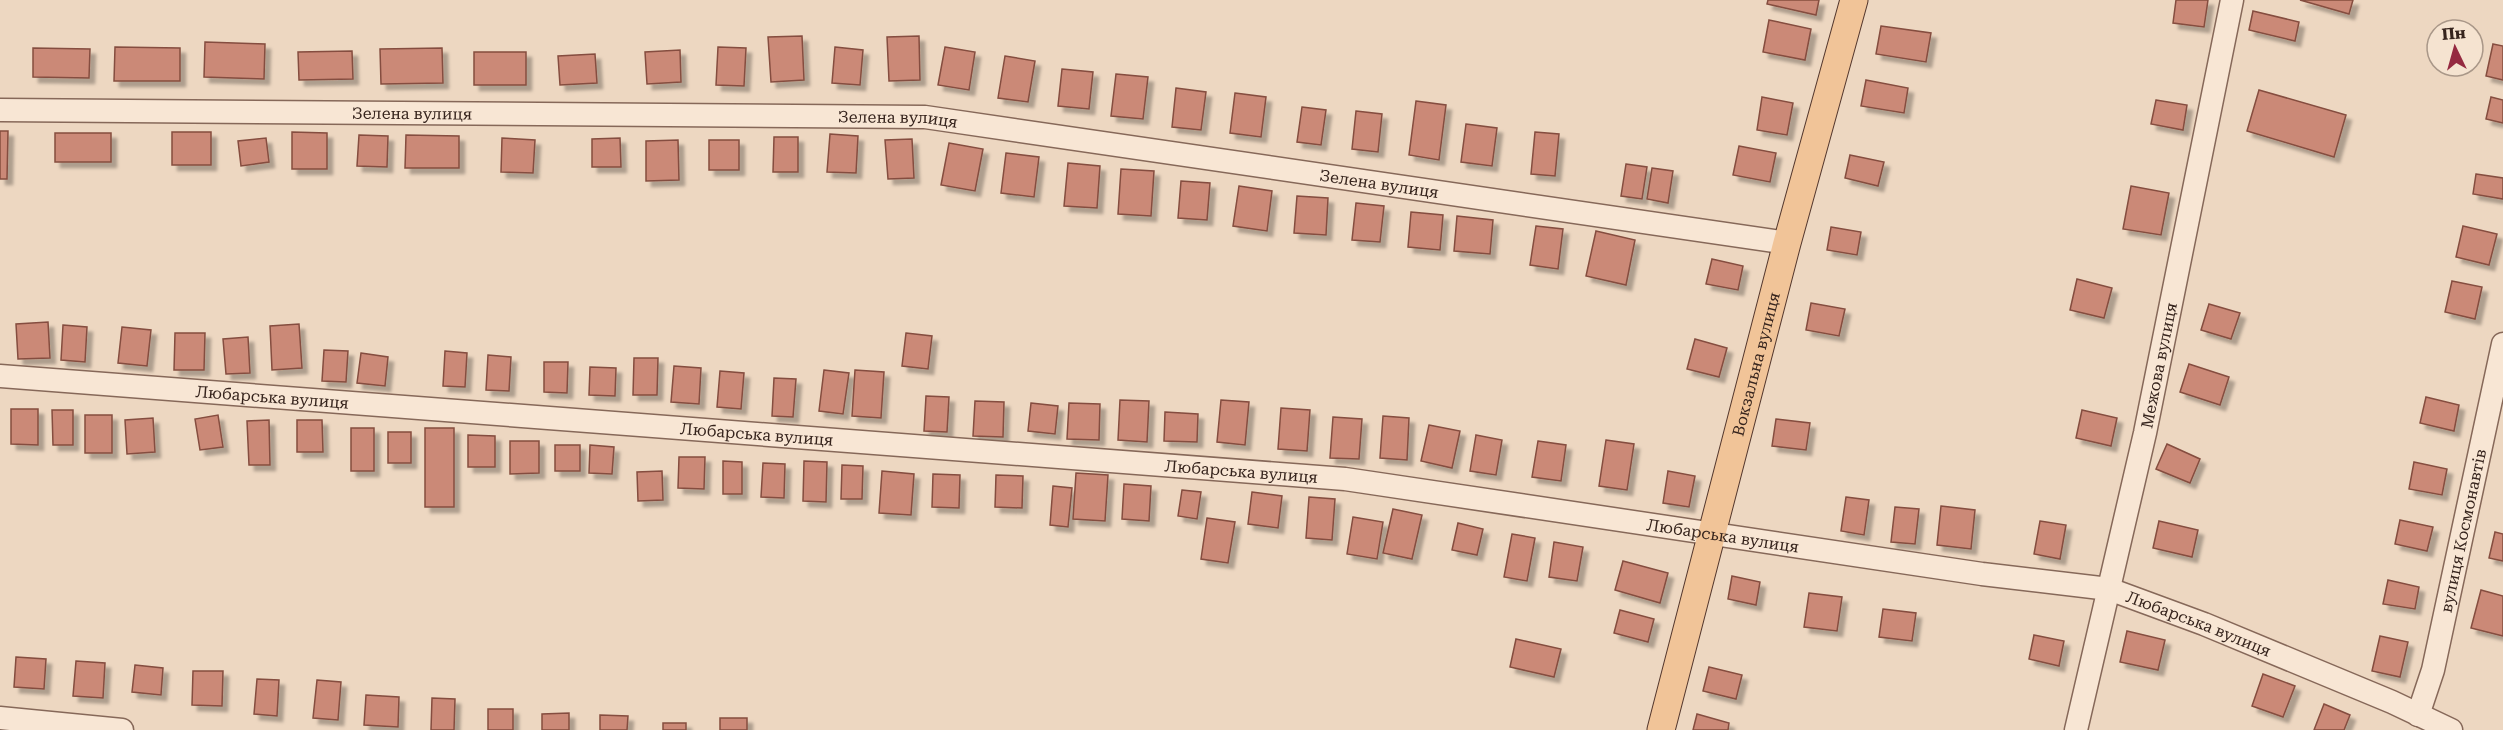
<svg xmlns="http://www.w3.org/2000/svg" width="2503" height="730" font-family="'Roboto Serif',serif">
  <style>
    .building { fill: #cb8977; stroke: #854d3f; stroke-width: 1.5; filter: url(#shadow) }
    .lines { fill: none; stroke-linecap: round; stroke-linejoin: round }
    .minor-casing { stroke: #866859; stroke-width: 25 }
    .major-casing { stroke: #54372d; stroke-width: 29 }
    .minor { stroke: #f8e6d4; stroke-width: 22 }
    .major { stroke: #f1c498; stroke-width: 27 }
    .labels { text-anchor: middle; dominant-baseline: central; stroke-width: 6; stroke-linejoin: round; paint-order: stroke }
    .street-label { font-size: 16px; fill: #36241d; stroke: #f5e3d0 }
  </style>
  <defs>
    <filter id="shadow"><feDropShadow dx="5.5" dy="5.5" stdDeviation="1.5" flood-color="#0004"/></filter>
  </defs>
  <rect width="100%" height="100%" fill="#edd7c1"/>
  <g class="building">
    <polygon points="1768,0 1819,0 1816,15 1767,4"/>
    <polygon points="2176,0 2208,0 2204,27 2173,23"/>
    <polygon points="2300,0 2353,0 2349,14"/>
    <polygon points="2253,11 2299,22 2295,41 2249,30"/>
    <polygon points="1769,20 1811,29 1805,60 1763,52"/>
    <polygon points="1881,26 1931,33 1926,62 1876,54"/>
    <polygon points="802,36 804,80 771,82 768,37"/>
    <polygon points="919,36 920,80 889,81 887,37"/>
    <polygon points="205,42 265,44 264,79 204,77"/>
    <polygon points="2493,44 2503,46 2503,80 2486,76"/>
    <polygon points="115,47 180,48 180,81 114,81"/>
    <polygon points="718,47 746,48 744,86 716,85"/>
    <polygon points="835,47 863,50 860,85 832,83"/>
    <polygon points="945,47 975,52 969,90 938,85"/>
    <polygon points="33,48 90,49 89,78 33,77"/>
    <polygon points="442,48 443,83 381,84 380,49"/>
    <polygon points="680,50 681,82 647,84 645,52"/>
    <polygon points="352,51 353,79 299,80 298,52"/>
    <rect x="474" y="52" width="52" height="33"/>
    <polygon points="595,54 597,83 560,85 558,56"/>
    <polygon points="1005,56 1035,61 1028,102 998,98"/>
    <polygon points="1062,69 1093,72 1089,109 1058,106"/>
    <polygon points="1116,74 1148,77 1143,119 1111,116"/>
    <polygon points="1866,80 1908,88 1904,113 1861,106"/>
    <polygon points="1176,88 1206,92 1201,130 1172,127"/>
    <polygon points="2259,90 2346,115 2334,157 2247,131"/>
    <polygon points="1235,93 1266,97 1261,137 1230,133"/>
    <polygon points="1762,97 1793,103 1787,135 1757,130"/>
    <polygon points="2491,97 2503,100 2503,123 2486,119"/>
    <polygon points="2156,100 2187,105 2183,130 2151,124"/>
    <polygon points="1416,101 1446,105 1439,160 1409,155"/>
    <polygon points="1302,107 1326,110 1321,145 1297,142"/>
    <polygon points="1356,111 1382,114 1378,152 1352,149"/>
    <polygon points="1466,124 1497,128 1492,166 1461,162"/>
    <polygon points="0,131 8,131 7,179 0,179"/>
    <rect x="172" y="132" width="39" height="33"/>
    <polygon points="292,132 327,133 327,169 292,169"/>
    <polygon points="1535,132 1559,134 1555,176 1531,174"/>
    <rect x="55" y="133" width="56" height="29"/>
    <polygon points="830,134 858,136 856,173 827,172"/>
    <polygon points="359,135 388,136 387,167 357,166"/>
    <polygon points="406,135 459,136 459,168 405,168"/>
    <polygon points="774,137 798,137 798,172 773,172"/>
    <polygon points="266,138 269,162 241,166 238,141"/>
    <polygon points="502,138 535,140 533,173 501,172"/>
    <polygon points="620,138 621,167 592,167 592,139"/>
    <polygon points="912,139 914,178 888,179 885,140"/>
    <polygon points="678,140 679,180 646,181 646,141"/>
    <rect x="709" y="140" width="30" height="30"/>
    <polygon points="949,143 983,149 975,191 941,185"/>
    <polygon points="1739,146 1776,153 1770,182 1733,175"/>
    <polygon points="1006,153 1039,157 1034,197 1001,193"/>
    <polygon points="1850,155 1884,162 1878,186 1845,178"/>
    <polygon points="1068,163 1100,166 1097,208 1064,206"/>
    <polygon points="1626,164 1647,167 1642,199 1621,196"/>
    <polygon points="1652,168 1673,171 1668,203 1647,199"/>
    <polygon points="1121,169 1154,171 1151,216 1118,214"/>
    <polygon points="2476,174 2503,178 2503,199 2473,194"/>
    <polygon points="1181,181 1210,183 1207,220 1178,218"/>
    <polygon points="1239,186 1272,191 1267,231 1233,226"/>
    <polygon points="2131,186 2169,193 2161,235 2123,229"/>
    <polygon points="1297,196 1328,198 1326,235 1294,233"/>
    <polygon points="1356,203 1384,206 1380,242 1352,240"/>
    <polygon points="1411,212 1443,215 1440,250 1408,247"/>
    <polygon points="1457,216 1493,220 1490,254 1454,251"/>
    <polygon points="1536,226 1563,229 1558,269 1530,265"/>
    <polygon points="2463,226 2497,234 2489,265 2456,257"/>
    <polygon points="1831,227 1861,232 1857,255 1827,250"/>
    <polygon points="1596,231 1635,240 1626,285 1586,276"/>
    <polygon points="1712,259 1743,266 1738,290 1706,284"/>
    <polygon points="2077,279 2112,288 2104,318 2070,310"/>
    <polygon points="2452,281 2482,287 2475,319 2445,312"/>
    <polygon points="1811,303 1845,309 1839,336 1806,330"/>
    <polygon points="2209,304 2240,313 2231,339 2201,330"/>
    <polygon points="48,322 50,358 18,359 16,324"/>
    <polygon points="299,324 302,368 272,370 270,326"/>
    <polygon points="63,325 87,327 85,362 61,360"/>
    <polygon points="122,327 151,330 147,366 118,363"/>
    <polygon points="175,333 205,333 204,370 174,370"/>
    <polygon points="906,333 932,336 928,369 902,366"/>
    <polygon points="248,337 250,373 226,374 223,339"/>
    <polygon points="1695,339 1727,348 1719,377 1687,369"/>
    <polygon points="324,350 348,351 346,382 322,381"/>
    <polygon points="445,351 467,353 465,387 443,386"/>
    <polygon points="361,353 388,357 385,386 357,383"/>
    <polygon points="488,355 511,357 509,391 486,390"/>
    <polygon points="634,358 658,358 657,395 633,395"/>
    <polygon points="544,362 568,362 567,393 544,392"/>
    <polygon points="2189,364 2229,377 2220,405 2180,392"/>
    <polygon points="674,366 701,368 699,404 671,402"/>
    <polygon points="590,367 616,368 615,396 589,395"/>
    <polygon points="824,370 849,373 843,414 819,411"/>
    <polygon points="855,370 884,372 881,418 852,416"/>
    <polygon points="720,371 744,373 741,409 717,407"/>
    <polygon points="774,378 796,379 793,417 772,416"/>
    <polygon points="926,396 949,397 947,432 924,431"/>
    <polygon points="2426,397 2459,405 2454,431 2420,423"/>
    <polygon points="1120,400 1149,401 1147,442 1118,440"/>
    <polygon points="1221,400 1249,402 1245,445 1217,442"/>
    <polygon points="975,401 1004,402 1003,437 973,436"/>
    <polygon points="1031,403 1058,406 1055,434 1028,431"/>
    <polygon points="1069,403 1100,404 1099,440 1067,439"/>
    <polygon points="1281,408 1310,410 1307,451 1278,449"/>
    <polygon points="11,409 38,409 38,445 11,444"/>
    <polygon points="52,410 73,410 73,445 53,445"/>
    <polygon points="2082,410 2117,418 2111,446 2076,438"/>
    <polygon points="1165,412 1198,414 1197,442 1164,441"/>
    <rect x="85" y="415" width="27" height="38"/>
    <polygon points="218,415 223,447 200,450 195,419"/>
    <polygon points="1383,416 1409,418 1407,460 1380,458"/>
    <polygon points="1333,417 1362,419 1359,459 1330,458"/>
    <polygon points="153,418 155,452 127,454 125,420"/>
    <polygon points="1776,419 1810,423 1806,450 1772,446"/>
    <polygon points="269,420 270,465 249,465 247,421"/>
    <polygon points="297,420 322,420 323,452 297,452"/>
    <polygon points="1429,425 1460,431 1452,468 1421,461"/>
    <rect x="351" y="428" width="23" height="43"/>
    <rect x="425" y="428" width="29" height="79"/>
    <rect x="388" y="432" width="23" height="31"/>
    <polygon points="468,435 495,436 495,467 468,467"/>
    <polygon points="1476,435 1502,440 1496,475 1470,471"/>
    <polygon points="1606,440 1634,444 1627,490 1599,486"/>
    <polygon points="510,441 539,441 539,473 510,474"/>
    <polygon points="1538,441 1566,445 1561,481 1532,477"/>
    <polygon points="2167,444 2200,459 2190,483 2156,469"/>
    <rect x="555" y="445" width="25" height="26"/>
    <polygon points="590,445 614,447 612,474 589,473"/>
    <polygon points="679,457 705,457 704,489 678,488"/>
    <polygon points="723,461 742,462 742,494 723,494"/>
    <polygon points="804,461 827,462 826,502 803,501"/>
    <polygon points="2414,462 2447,469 2442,495 2409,489"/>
    <polygon points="763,463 785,464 784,498 761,497"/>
    <polygon points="842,465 863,466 862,499 841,499"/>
    <polygon points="662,471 663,500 638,501 637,472"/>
    <polygon points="882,471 914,474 911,515 879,513"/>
    <polygon points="1668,471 1695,476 1689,507 1663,503"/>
    <polygon points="1076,473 1108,475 1105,521 1073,519"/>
    <polygon points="933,474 960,475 959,508 932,507"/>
    <polygon points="996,475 1023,476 1022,508 995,507"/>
    <polygon points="1124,484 1151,486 1149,521 1122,519"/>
    <polygon points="1053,486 1072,488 1068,527 1050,525"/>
    <polygon points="1182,490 1201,492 1197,519 1178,516"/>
    <polygon points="1252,492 1282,496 1278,528 1248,524"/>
    <polygon points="1309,497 1335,499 1332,540 1306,538"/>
    <polygon points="1846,497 1869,500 1864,535 1841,531"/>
    <polygon points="1941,506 1975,510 1971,549 1937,545"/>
    <polygon points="1895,507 1919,509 1915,544 1891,542"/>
    <polygon points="1393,509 1422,515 1412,559 1383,553"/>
    <polygon points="1353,517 1383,522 1377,559 1347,554"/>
    <polygon points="1207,518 1235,522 1228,563 1201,559"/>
    <polygon points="2400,520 2433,527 2427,551 2395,544"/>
    <polygon points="2040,521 2066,525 2060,559 2034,554"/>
    <polygon points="2159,521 2198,530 2192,557 2153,548"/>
    <polygon points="1458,523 1483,529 1477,555 1452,550"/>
    <polygon points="2495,532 2503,534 2503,561 2489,558"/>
    <polygon points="1512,534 1535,538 1527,581 1504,577"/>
    <polygon points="1554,542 1583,547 1577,581 1549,577"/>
    <polygon points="1623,561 1668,573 1660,603 1615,590"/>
    <polygon points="1732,576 1760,582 1756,605 1728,599"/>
    <polygon points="2388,580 2419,587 2415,609 2383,604"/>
    <polygon points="2481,590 2503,596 2503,636 2471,628"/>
    <polygon points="1809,593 1842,597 1837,631 1804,627"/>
    <polygon points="1883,609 1916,613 1912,641 1879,637"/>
    <polygon points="1620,610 1654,619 1648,642 1614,633"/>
    <polygon points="2127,631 2165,640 2158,670 2120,662"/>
    <polygon points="2034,635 2064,641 2059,666 2029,659"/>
    <polygon points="2380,636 2408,642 2400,677 2372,671"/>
    <polygon points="1516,639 1561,649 1554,677 1510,667"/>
    <polygon points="16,657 46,659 44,689 14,687"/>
    <polygon points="76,661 105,663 103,698 73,696"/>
    <polygon points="135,665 163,668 161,695 132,692"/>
    <polygon points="1709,667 1742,675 1736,699 1703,691"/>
    <polygon points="193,671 223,671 222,706 192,705"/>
    <polygon points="2263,674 2295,686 2283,717 2252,706"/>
    <polygon points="257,679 279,680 277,716 254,714"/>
    <polygon points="317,680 341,682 338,720 313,718"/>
    <polygon points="366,695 399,697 398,727 364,725"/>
    <polygon points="432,698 455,699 454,730 431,730"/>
    <polygon points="2324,704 2350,715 2344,730 2314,730"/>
    <rect x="488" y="709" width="25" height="21"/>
    <polygon points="569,713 569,730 542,730 542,714"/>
    <polygon points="1697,714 1729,723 1728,730 1693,730"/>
    <polygon points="600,715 628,716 627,730 600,730"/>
    <rect x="720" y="718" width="27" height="12"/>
    <rect x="663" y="723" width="23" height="7"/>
  </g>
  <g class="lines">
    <g class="minor-casing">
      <g id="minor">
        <path id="s1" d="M0,110L925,117L1787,243"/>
        <path id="s2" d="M0,376L1345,479L1982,574L2109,589L2204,624L2392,702L2451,730"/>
        <path id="s3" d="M2418,715L2433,670L2503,344"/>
        <polyline points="0,718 122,730"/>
        <path id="s4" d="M2076,730L2145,433L2232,0"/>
      </g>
    </g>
    <g class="major-casing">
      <g id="major">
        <path id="s5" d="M1661,730L1787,243L1854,0"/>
      </g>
    </g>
    <use href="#minor" class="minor"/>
    <use href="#major" class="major"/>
  </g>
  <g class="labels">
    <g class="street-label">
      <text stroke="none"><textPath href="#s1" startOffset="412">Зелена вулиця</textPath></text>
      <text stroke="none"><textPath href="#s1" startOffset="898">Зелена вулиця</textPath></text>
      <text stroke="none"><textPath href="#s1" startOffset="1384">Зелена вулиця</textPath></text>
      <text stroke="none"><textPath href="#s5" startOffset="378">Вокзальна вулиця</textPath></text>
      <text stroke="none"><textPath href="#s4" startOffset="374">Межова вулиця</textPath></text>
      <text stroke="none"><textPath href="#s2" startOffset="273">Любарська вулиця</textPath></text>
      <text stroke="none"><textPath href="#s2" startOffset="759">Любарська вулиця</textPath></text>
      <text stroke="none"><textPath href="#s2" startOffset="1245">Любарська вулиця</textPath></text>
      <text stroke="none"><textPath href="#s3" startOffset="190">вулиця Космонавтів</textPath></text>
      <text stroke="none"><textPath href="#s2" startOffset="1731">Любарська вулиця</textPath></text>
      <text stroke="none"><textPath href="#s2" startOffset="2217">Любарська вулиця</textPath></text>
    </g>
  </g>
  <g transform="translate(2455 48) rotate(355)"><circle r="28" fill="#f5e3d0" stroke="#a99788" stroke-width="1.5"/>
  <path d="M0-4.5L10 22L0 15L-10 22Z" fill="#952940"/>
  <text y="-9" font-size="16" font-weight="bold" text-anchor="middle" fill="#36241d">Пн</text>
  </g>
</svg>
